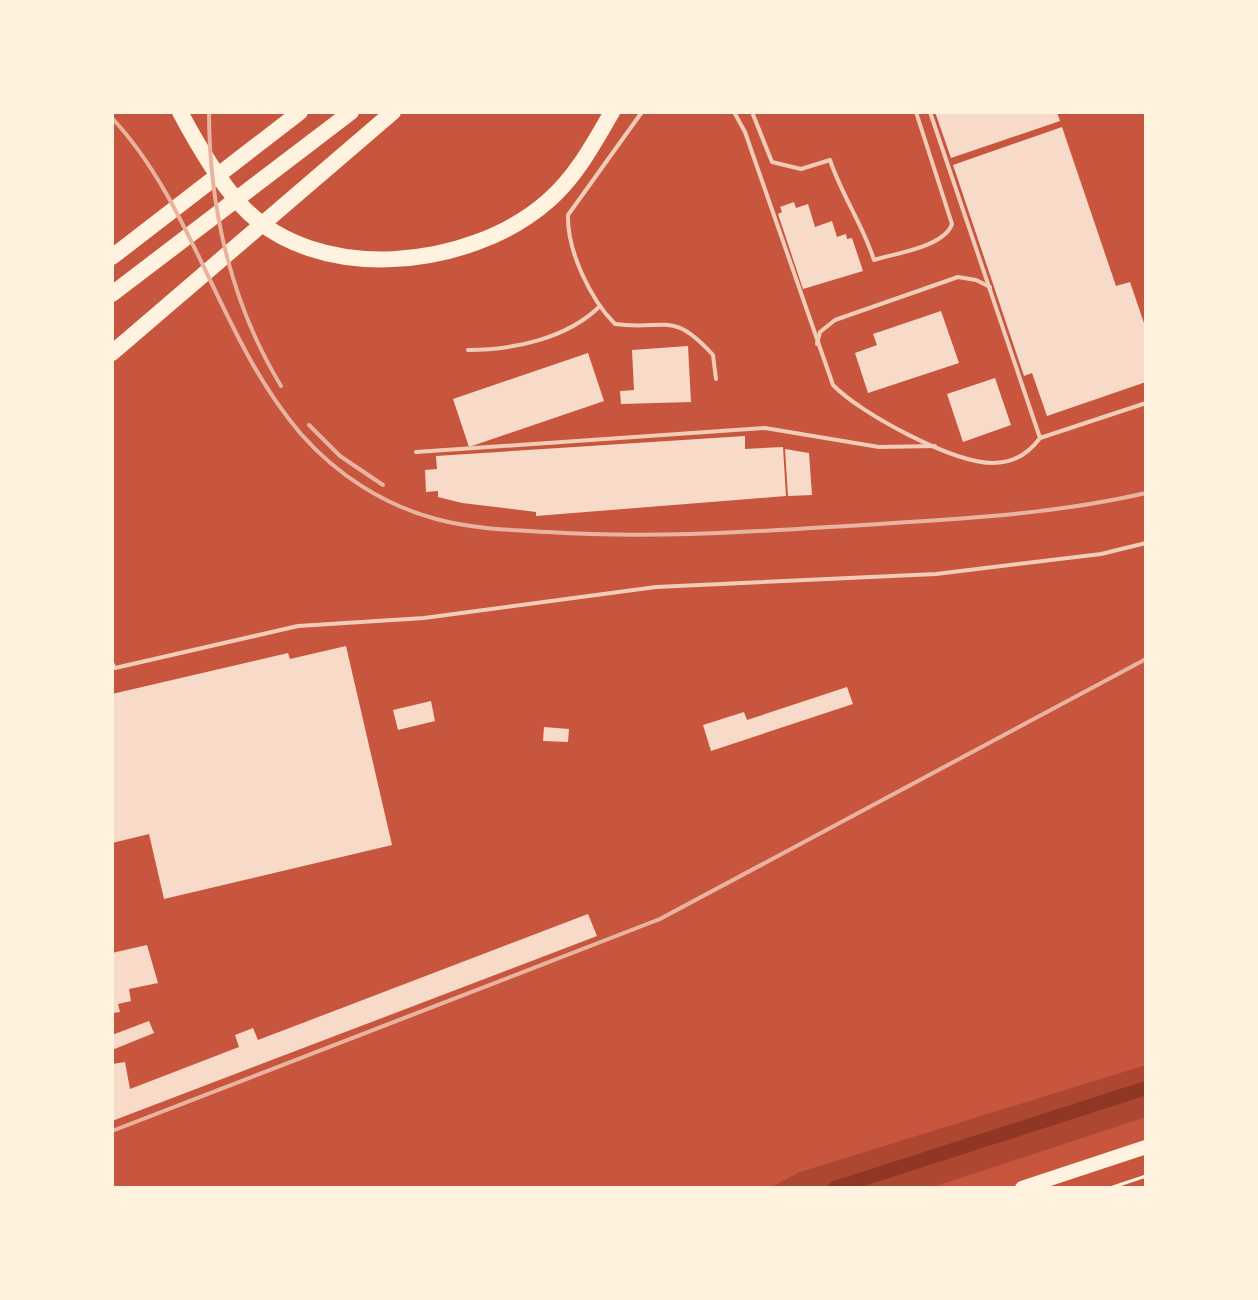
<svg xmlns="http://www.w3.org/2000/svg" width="1258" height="1300" font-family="Mulish,sans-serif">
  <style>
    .green { fill: #ae4732 }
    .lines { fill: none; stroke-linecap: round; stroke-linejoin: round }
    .canal { stroke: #8f3625; stroke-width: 14 }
    .building { fill: #f7dbc8 }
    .path { stroke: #fff3e0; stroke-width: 3 }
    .service { stroke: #f1ccb7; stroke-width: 4 }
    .primary { stroke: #fff3e0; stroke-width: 14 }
    .motorway { stroke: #fff3e0; stroke-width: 16 }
    .rail { stroke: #e9b49f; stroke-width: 4 }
  </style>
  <rect width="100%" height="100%" fill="#c8553d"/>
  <polygon class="green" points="1146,1065 1146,1117 930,1188 769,1188 800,1172"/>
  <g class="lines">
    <polyline class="canal" points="835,1188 1146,1088"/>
  </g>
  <g class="building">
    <polygon points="935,112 1057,112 1060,121 951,158"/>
    <polygon points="1062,127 1116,286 1130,282 1146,329 1146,382 1047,416 1032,373 1024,376 953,165"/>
    <polygon points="794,202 796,208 808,204 815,227 832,221 837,237 846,234 847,239 852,238 863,271 803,289 778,214 782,212 780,207"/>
    <polygon points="941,311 959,363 868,393 855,353 877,345 873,334"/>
    <polygon points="688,346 691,402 621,404 620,391 634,390 632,350"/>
    <polygon points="588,353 604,401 469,447 453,399"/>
    <polygon points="995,378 1011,425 963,442 947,394"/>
    <polygon points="745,436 745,449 783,447 786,496 536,516 536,512 462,503 438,497 438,491 426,492 425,470 437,469 436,456"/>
    <polygon points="785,449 809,453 812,495 788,496"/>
    <polygon points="346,646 392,845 164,899 149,834 112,843 112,694 288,653 290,659"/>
    <polygon points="847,687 853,704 711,751 703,725 744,712 747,720"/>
    <polygon points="431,701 435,721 398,730 393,710"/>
    <polygon points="544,727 569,729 568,742 543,741"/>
    <polygon points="588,914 597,936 112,1121 112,1064 125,1062 130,1089 239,1047 235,1035 253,1028 258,1040"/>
    <polygon points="147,945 158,983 129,989 131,1001 118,1004 120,1012 112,1013 112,953"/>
    <polygon points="149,1021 154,1033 112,1050 112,1035"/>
  </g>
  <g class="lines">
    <polyline class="path" points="1110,1188 1146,1176"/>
    <g class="service">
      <path d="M642,112L568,215C567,250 590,299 615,324C666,331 671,309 713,355L716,379"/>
      <path d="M734,112L745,132L833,385C861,414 953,463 993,463C1014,463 1029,453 1040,438L930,112"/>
      <path d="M752,112L772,162L801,169L830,160C842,196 863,225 874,260C896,253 944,247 952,224L916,112"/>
      <polyline points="817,344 820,332 835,320 958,277 976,280 990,287"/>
      <path d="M468,350C512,350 567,339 600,306"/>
      <polyline points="1040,438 1146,403"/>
      <polyline points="416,452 765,428 879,447 935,446"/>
      <polyline points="112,663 115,668 298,626 424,618 656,587 936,574 1101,554 1146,543"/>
    </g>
    <polyline class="primary" points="1022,1188 1146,1147"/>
    <g class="motorway">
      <path d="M180,112C197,144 216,177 240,204C315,287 471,269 548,201C576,177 594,143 612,112"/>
      <polyline points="112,257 300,112"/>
      <polyline points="112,294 351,112"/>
      <polyline points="112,353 393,112"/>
    </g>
    <g class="rail">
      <path d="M209,112C209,207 231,304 281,386"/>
      <path d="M112,118C195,207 220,340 301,434C337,475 384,505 436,519C473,529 511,530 548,532C643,538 735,533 829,527C936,520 1042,517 1146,493"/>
      <polyline points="309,425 340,456 383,485"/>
      <polyline points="112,1131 660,919 1146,659"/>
    </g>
  </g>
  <rect width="1258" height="1300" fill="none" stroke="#fff3e0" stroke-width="228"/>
</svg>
